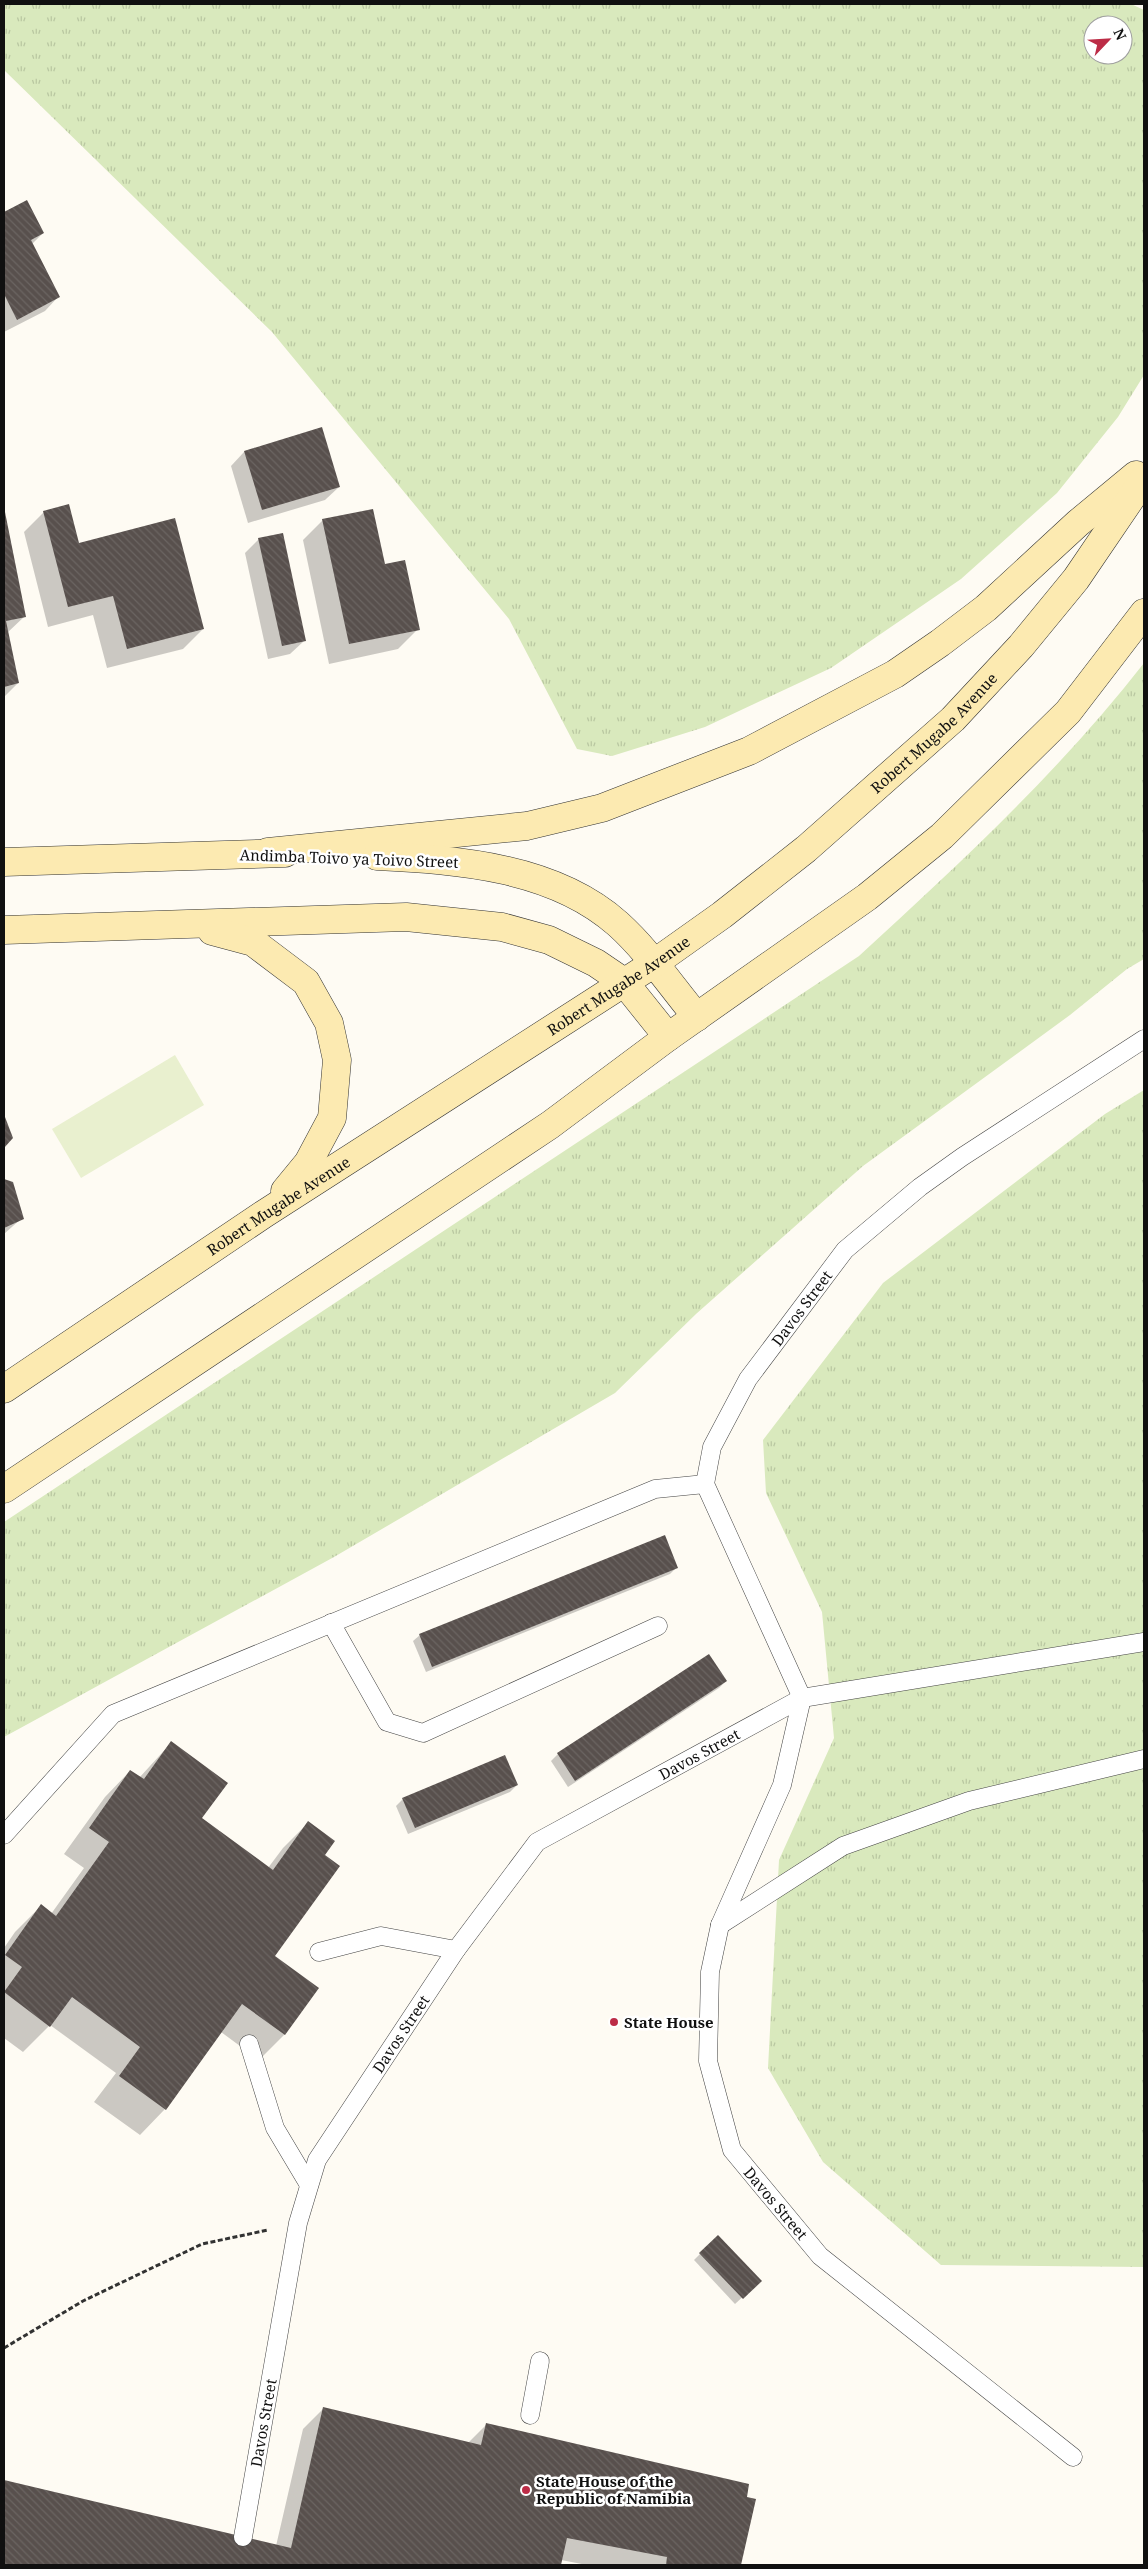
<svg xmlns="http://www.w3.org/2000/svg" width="1148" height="2569" font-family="'Noto Serif',serif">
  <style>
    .grass { fill: url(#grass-tufts); fill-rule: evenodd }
    .pitch { fill: #e9f0cf }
    .shadow { fill: #0003 }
    .building { fill: url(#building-back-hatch) }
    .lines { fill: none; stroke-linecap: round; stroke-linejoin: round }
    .lane-casing { stroke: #434343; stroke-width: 19 }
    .secondary-casing { stroke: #323232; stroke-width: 29 }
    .path { stroke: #323232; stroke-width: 3; stroke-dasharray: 5 2.5; stroke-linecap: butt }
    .lane { stroke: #fff; stroke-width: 18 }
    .secondary { stroke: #fceab1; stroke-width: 28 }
    .poi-dot { fill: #bc2c46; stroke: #fff; stroke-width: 2 }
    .labels { text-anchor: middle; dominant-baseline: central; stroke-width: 5; stroke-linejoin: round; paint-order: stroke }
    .street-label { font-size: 15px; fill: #101010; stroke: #fff }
    .poi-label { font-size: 15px; font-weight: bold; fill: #101010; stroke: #fff; text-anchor: start }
  </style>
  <defs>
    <pattern id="grass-tufts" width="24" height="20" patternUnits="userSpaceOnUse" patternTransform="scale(1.25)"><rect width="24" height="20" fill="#d9e9bd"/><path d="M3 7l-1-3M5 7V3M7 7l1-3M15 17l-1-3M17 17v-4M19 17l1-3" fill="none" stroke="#b9c7a1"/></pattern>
    <pattern id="building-back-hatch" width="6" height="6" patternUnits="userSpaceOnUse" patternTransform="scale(1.25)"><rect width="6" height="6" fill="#58504d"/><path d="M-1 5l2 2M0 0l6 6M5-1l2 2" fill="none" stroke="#6b6562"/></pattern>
  </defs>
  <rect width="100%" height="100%" fill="#fefbf3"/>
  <g class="grass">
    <path d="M4,4H1131L1144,10V375L1118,417L1057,493L961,579L831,668L705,727L612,756L577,749L509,619L272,332L4,70ZM1093,25H1123V55H1093Z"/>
    <path d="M1144,663V959L1127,969L1070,1015L863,1166L696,1314L615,1393L334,1557L4,1737V1522L859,956C959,864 1060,771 1144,663Z"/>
    <polygon points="1144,1090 1144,2267 941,2265 823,2162 768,2068 779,1860 834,1738 822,1612 766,1493 763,1440 883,1283 1105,1114"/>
  </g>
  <polygon class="pitch" points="175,1055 204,1105 81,1178 52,1129"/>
  <g class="shadow">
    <polygon points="27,202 43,233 32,244 58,297 45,311 4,332 4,213"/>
    <polygon points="244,452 339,487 325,500 248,523 231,466"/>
    <polygon points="44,512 78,545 203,629 183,649 107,668 93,615 48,627 24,532"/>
    <polygon points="4,514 25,616 7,633 18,683 4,697"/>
    <polygon points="323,520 384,566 418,629 398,649 329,664 303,540"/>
    <polygon points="259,539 304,641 290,654 268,659 245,553"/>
    <polygon points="4,1181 12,1183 22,1218 4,1234"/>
    <polygon points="677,1567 670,1574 426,1672 413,1641 420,1635"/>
    <polygon points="709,1655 726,1681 719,1688 568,1787 551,1761 558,1754"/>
    <polygon points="171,1743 201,1819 268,1868 283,1848 308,1823 324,1855 273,1957 317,1989 284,2035 259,2060 221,2032 165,2109 140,2135 94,2102 116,2073 50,2025 23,2052 4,2038 4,1948 15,1932 41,1906 51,1914 84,1868 64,1854 105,1797 130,1771 139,1778"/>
    <polygon points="517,1785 510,1792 408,1834 396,1806 403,1799"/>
    <polygon points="718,2236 760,2281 735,2304 694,2260"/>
    <polygon points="323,2409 468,2443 487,2424 755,2500 740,2565 587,2565 561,2560 560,2565 4,2565 4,2482 276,2546 303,2429"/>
  </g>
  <g class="building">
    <polygon points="27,200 44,233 31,240 60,297 17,320 4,294 4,212"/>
    <polygon points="322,427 340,487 262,510 244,451"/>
    <polygon points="69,504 79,543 175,518 204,629 127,649 113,596 68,607 43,511"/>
    <polygon points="373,509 385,564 405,560 420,630 349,644 322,519"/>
    <polygon points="5,512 26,617 6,621 19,683 4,687"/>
    <polygon points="283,533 306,641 282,646 258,538"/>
    <polygon points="5,1117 13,1138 4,1148 4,1119"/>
    <polygon points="4,1179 13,1182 24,1219 4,1228"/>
    <polygon points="665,1535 678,1568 432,1667 419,1634"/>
    <polygon points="709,1654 727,1681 575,1781 557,1753"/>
    <polygon points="171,1741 228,1783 202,1818 273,1870 308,1821 335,1841 325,1855 340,1866 275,1956 319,1988 285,2035 242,2004 166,2110 119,2076 140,2047 72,1997 50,2027 4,1992 22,1967 5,1955 41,1904 56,1916 109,1842 89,1828 130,1770 144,1779"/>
    <polygon points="505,1755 518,1785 415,1828 402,1798"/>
    <polygon points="718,2235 762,2281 743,2299 699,2253"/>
    <polygon points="323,2407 481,2445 486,2423 749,2484 747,2497 756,2499 741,2565 666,2565 667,2557 567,2538 561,2565 4,2565 4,2480 291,2548"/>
  </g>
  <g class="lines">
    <g class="lane-casing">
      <g id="lane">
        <polyline points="331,1623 387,1722 423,1733 658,1626"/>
        <polyline points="4,1835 113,1714 655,1489 705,1484"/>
        <polyline points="720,1925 843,1846 969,1801 1144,1759"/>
        <polyline points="319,1952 381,1936 456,1950"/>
        <polyline points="249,2044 275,2128 309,2185"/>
        <polyline points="530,2415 540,2361"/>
        <path id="s1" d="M1073,2457L820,2256L732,2150L708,2061L710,1972L720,1925L782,1785L802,1698L705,1484L712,1447L748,1379L845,1250L920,1187L962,1157L1144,1039"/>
        <path id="s2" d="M243,2537L298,2223L317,2160L456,1950L537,1842L802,1698L1144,1642"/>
      </g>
    </g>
    <g class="secondary-casing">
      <g id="secondary">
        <polyline points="268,852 527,826 602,808 749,751 895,674 940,643 986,608 1078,523 1136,475"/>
        <path d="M377,856C459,860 554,867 618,924C648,951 671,986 697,1017"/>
        <polyline points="4,862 285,853"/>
        <polyline points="4,930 406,917 502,927 549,940 596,963 624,982 668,1037"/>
        <polyline points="212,931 253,942 306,982 329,1023 337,1060 332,1118 308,1163 285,1191"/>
        <path id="s3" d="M4,1389L264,1214L653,964L722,915L806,849L953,719L1021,646L1076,579L1144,479"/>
        <polyline points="4,1489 550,1125 668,1037 867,897 942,836 1068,712 1144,613"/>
      </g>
    </g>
    <polyline class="path" points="4,2348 83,2301 202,2244 268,2230"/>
    <use href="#lane" class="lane"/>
    <use href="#secondary" class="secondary"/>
  </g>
  <g class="poi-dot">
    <circle cx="614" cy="2022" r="5"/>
    <circle cx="526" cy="2490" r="5"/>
  </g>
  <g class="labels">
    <g class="street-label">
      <text stroke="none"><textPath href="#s3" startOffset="1140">Robert Mugabe Avenue</textPath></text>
      <text transform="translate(349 858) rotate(2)">Andimba Toivo ya Toivo Street</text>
      <text stroke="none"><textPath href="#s3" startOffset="735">Robert Mugabe Avenue</textPath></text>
      <text stroke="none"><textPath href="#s3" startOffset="330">Robert Mugabe Avenue</textPath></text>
      <text stroke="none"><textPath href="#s1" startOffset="1371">Davos Street</textPath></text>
      <text stroke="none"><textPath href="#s2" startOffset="956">Davos Street</textPath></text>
      <text stroke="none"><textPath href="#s2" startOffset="536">Davos Street</textPath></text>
      <text transform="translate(776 2203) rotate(50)">Davos Street</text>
      <text stroke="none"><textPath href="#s2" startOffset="116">Davos Street</textPath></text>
    </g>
    <g class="poi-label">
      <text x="624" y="2022">State House</text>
      <text x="536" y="2481">State House of the<tspan x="536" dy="17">Republic of Namibia</tspan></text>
    </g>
  </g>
  <rect width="1148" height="2569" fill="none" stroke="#101010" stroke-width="10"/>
  <g transform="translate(1108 40) rotate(65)"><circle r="24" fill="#ffffff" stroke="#9f9f9f"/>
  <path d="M0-4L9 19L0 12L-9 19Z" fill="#bc2c46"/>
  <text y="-8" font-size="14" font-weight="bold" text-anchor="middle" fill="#101010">N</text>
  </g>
</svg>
